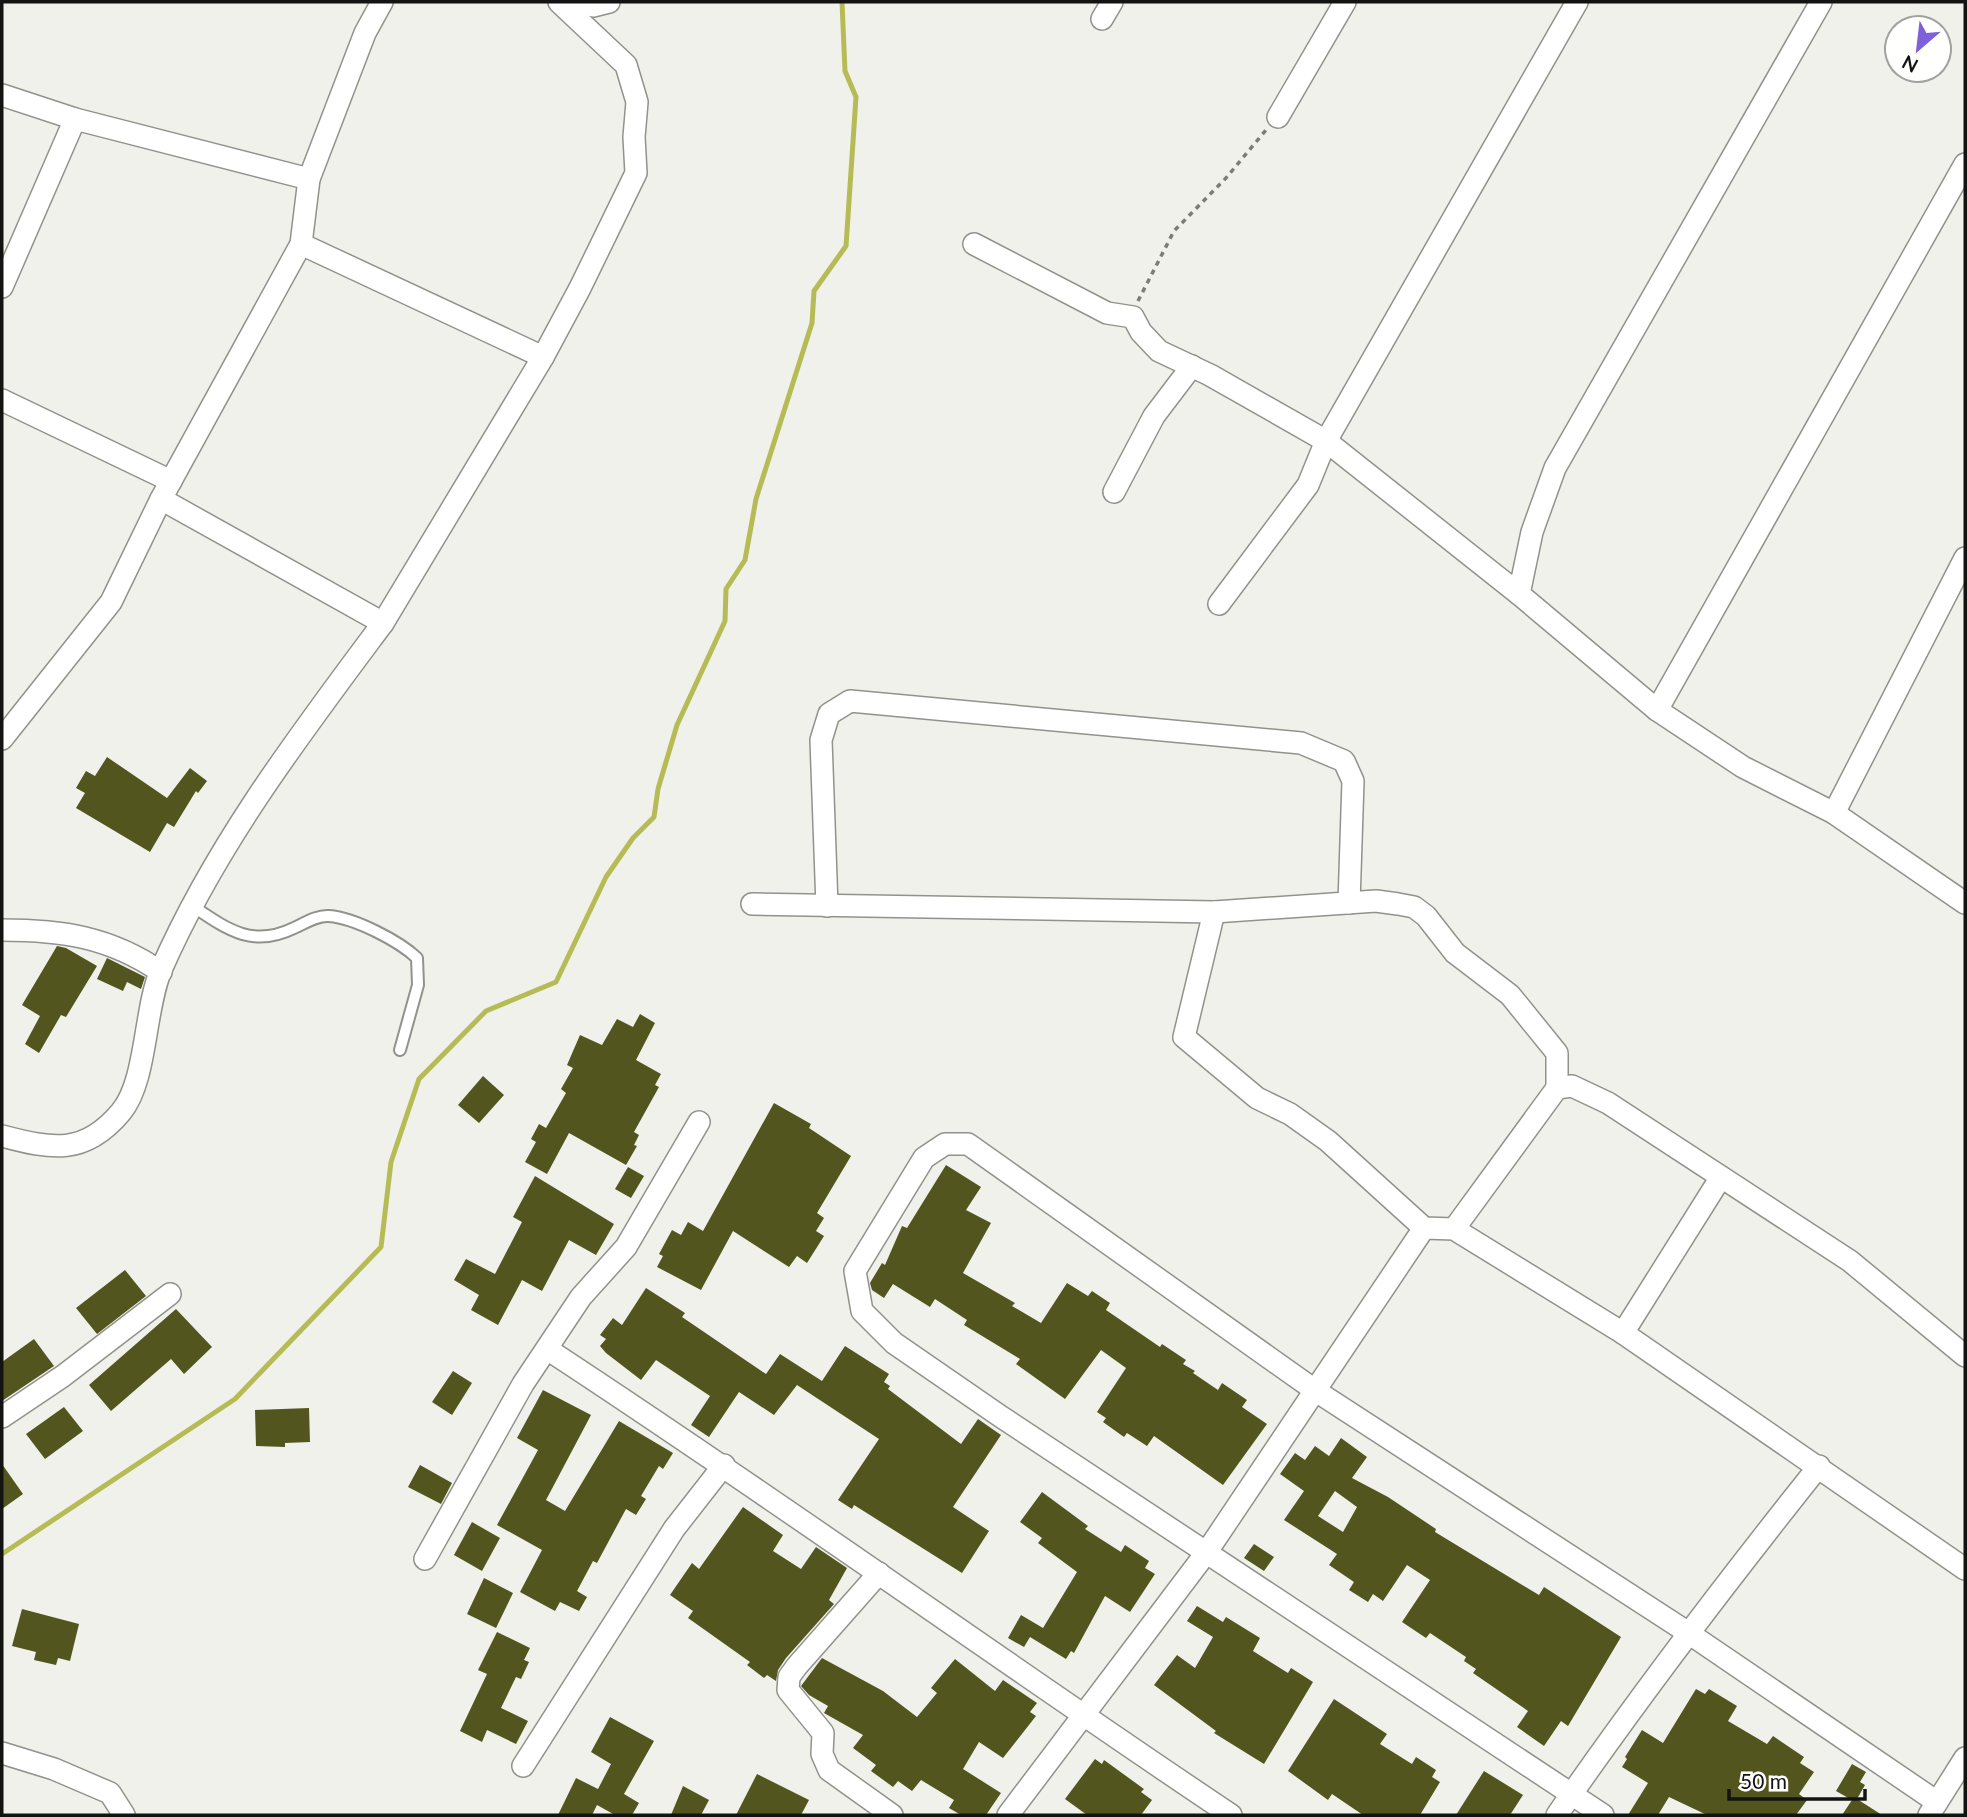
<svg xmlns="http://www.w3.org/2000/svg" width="1967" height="1817" font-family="Lato,sans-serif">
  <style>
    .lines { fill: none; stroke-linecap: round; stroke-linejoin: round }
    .stream { stroke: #b7bb56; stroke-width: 5 }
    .building { fill: #53551f; fill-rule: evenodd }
    .service-casing { stroke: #92928c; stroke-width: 14 }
    .minor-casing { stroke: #92928c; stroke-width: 24 }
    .path { stroke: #7c7d78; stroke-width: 3.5; stroke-dasharray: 5 5; stroke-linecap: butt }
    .service { stroke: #fff; stroke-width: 10 }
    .minor { stroke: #fff; stroke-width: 21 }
  </style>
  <rect width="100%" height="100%" fill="#f0f1ea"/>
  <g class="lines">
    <polyline class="stream" points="2,1554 235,1399 381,1247 391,1162 419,1079 486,1011 556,982 606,877 633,838 654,817 658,789 677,725 725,621 726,589 745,560 756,499 812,323 814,291 846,246 856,97 845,71 842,2"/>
  </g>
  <g class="building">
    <polygon points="107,757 167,798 190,768 207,781 198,793 196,791 174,827 167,823 150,852 76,808 85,793 76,788 86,771 95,776"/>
    <polygon points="57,946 66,948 97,966 66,1017 61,1015 39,1053 25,1044 40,1016 22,1005"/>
    <polygon points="107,958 145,977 141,989 127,982 123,991 97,979"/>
    <polygon points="640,1014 655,1023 636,1060 661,1074 655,1085 659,1087 634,1132 639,1135 634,1145 637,1146 626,1165 569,1133 547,1174 525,1162 536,1142 531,1139 539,1124 546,1128 566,1093 561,1089 573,1068 567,1065 580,1035 602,1045 617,1019 633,1027"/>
    <polygon points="483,1076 504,1095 479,1123 458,1105"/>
    <polygon points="774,1103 811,1124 809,1128 851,1156 817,1213 824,1218 816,1231 824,1236 807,1263 797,1256 789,1267 733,1231 701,1290 657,1267 663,1256 659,1254 672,1230 681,1235 688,1222 703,1231"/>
    <polygon points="946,1165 981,1187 966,1210 991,1223 963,1273 1015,1303 1012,1306 1041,1323 1067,1283 1088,1296 1092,1291 1110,1303 1106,1310 1160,1347 1162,1344 1186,1360 1183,1364 1195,1371 1193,1373 1218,1390 1222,1383 1247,1400 1242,1407 1267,1424 1223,1485 1154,1436 1147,1446 1127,1433 1124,1437 1103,1422 1106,1418 1097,1412 1126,1368 1101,1350 1065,1399 1016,1364 1020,1359 964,1325 967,1320 935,1299 930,1307 893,1284 884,1298 872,1290 870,1283 882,1263 885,1265 902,1226 907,1228"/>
    <polygon points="628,1167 644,1176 631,1198 615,1189"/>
    <polygon points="535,1176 614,1224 596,1255 569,1240 542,1291 522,1280 498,1325 471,1310 479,1295 454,1280 466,1259 495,1274 522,1222 513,1217"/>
    <polygon points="125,1270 146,1296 97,1334 76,1308"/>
    <polygon points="646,1288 685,1313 682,1317 766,1374 780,1354 822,1381 845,1346 889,1374 884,1382 890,1386 888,1389 961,1444 978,1419 1001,1435 953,1507 989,1531 962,1573 854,1505 852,1509 838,1500 879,1439 797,1385 774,1415 739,1392 709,1437 691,1425 710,1396 656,1360 641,1380 606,1353 600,1346 606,1339 600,1335 613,1318 622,1325"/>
    <polygon points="176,1309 212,1347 184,1374 171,1359 111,1411 89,1385"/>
    <polygon points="34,1339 54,1366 2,1401 2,1362"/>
    <polygon points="453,1371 472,1383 452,1415 432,1402"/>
    <polygon points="543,1390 591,1415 546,1500 565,1511 619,1421 673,1453 663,1469 659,1466 641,1496 646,1499 636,1515 626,1509 597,1563 593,1561 577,1591 587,1597 579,1611 560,1602 555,1611 520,1592 542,1550 497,1525 538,1450 517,1438"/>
    <polygon points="64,1407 83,1431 45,1459 26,1434"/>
    <polygon points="309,1408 310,1442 285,1443 285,1447 256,1446 255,1410"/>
    <path d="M1341,1438L1367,1457L1352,1478L1388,1497L1436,1529L1435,1532L1539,1595L1544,1587L1621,1637L1568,1726L1561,1721L1544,1746L1517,1727L1528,1711L1473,1673L1476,1669L1464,1661L1466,1657L1430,1633L1426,1638L1402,1622L1430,1580L1407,1565L1383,1601L1373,1594L1368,1602L1349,1590L1354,1582L1329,1565L1337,1554L1284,1520L1304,1491L1280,1474L1295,1453L1305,1460L1315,1446L1329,1456ZM1335,1491L1357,1507L1343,1532L1318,1516Z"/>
    <polygon points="2,1464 23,1494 2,1509"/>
    <polygon points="420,1465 452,1483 441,1504 408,1487"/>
    <polygon points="1042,1492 1088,1526 1085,1529 1121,1552 1125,1545 1149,1561 1145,1568 1155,1574 1130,1612 1105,1596 1074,1653 1071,1651 1066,1659 1030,1637 1024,1647 1008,1638 1021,1615 1043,1628 1077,1572 1038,1543 1042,1538 1020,1522"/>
    <polygon points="743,1507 783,1535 773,1551 801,1569 816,1547 847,1568 829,1600 834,1604 786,1658 778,1670 776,1681 767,1675 764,1678 747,1665 750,1662 688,1618 693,1611 670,1595 692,1563 699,1569"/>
    <polygon points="472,1522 500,1538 482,1571 454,1555"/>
    <polygon points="1254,1544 1274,1557 1264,1571 1244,1558"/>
    <polygon points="484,1578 513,1593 496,1628 467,1614"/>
    <polygon points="1197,1606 1223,1622 1226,1617 1260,1638 1253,1651 1288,1673 1291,1668 1313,1682 1264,1764 1214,1733 1216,1731 1154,1685 1177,1655 1195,1668 1213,1637 1187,1621"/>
    <polygon points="22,1609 79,1624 70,1661 58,1658 56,1665 34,1660 36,1652 12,1646"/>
    <polygon points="497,1632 530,1648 524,1660 529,1662 521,1679 516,1677 501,1708 528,1721 516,1744 487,1730 482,1742 460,1731 487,1674 478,1670"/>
    <polygon points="822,1658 883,1691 917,1717 937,1693 931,1688 955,1659 995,1691 1003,1680 1037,1703 1030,1712 1036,1716 1003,1758 979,1742 963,1769 1001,1793 986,1815 961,1815 949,1808 954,1800 921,1780 912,1791 898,1781 893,1787 871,1771 876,1765 853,1748 863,1735 824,1713 828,1706 809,1695 801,1686"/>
    <polygon points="1696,1689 1705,1694 1709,1689 1737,1706 1728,1721 1767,1744 1773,1736 1804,1757 1800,1763 1814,1772 1799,1794 1807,1800 1796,1815 1707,1815 1669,1797 1658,1815 1628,1815 1648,1783 1622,1767 1627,1759 1625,1757 1642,1730 1663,1743"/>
    <polygon points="1334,1699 1387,1734 1380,1744 1412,1764 1416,1757 1436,1770 1432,1777 1440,1782 1420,1815 1363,1815 1332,1794 1328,1800 1288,1771"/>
    <polygon points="610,1717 654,1741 624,1794 639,1803 632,1815 615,1815 597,1805 592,1815 558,1815 576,1778 598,1789 611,1764 591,1752"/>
    <polygon points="1095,1759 1102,1764 1104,1760 1144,1789 1141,1792 1152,1800 1141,1815 1087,1815 1065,1799"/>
    <polygon points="1852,1764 1866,1772 1860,1782 1865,1785 1857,1799 1882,1815 1842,1815 1852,1800 1836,1791"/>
    <polygon points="1484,1771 1523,1795 1510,1815 1456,1815"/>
    <polygon points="757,1774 809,1800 801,1815 736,1815"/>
    <polygon points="683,1786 709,1800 701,1815 671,1815"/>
  </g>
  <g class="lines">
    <g class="service-casing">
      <path id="service" d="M194,907C228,930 253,948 294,928C305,923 317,915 329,916C355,918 399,941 417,958L418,985L400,1050"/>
    </g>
    <g class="minor-casing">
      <g id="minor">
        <polyline points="570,2 593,6 609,2"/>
        <polyline points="1102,19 1112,2"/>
        <polyline points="2,95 75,119 309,179"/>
        <polyline points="1278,117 1345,2"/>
        <polyline points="301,244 543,357"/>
        <polyline points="974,244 1107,313 1133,317 1141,332 1159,351 1210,375 1326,441 1519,594 1657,710 1743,767 1834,813 1965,903"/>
        <polyline points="2,287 75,119"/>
        <polyline points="2,400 171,481"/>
        <polyline points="1114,492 1154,416 1192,366"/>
        <polyline points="1519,594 1532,532 1555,468 1821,2"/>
        <polyline points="1219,604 1308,485 1326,441 1577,2"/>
        <polyline points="383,623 543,357 580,288 636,173 634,137 637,102 626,65 559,2"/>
        <polyline points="1657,710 1965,164"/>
        <polyline points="2,739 111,602 161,499 301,244 309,179 365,33 382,2"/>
        <polyline points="1834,813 1965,558"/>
        <polyline points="752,904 1214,912 1376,901 1398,904 1414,907 1426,916 1455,953 1510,995 1557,1053 1557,1088"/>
        <polyline points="827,906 821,740 829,714 850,701 1301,743 1344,761 1353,781 1349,903"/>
        <polyline points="1214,912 1184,1037 1257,1098 1290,1114 1328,1141 1424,1228 1454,1229 1623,1333 1965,1569"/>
        <path d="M2,930C62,930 110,937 161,972"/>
        <path d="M2,1136C52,1149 84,1156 121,1112C147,1081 144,1010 161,970C216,844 301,733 383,623L161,499"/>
        <polyline points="1454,1229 1557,1088 1572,1086 1608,1103 1850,1261 1965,1356"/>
        <polyline points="1623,1333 1721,1177"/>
        <path d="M547,1349C778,1500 1002,1662 1231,1815"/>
        <polyline points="2,1417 63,1376 170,1294"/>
        <polyline points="425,1559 523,1384 581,1297 626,1247 699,1122"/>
        <polyline points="879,1573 797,1666 789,1677 788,1690 823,1733 822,1754 829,1770 892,1815"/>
        <polyline points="2,1753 54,1769 110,1793 124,1815"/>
        <polyline points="523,1766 674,1529 724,1465"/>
        <polyline points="1008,1815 1206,1553 1424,1228"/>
        <path d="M1557,1815C1640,1695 1728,1580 1819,1466"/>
        <polyline points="1603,1815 1000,1416 894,1343 862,1311 855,1271 924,1158 945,1144 968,1144 1316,1391 1687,1632 1937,1802"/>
        <polyline points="1929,1815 1965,1758"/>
      </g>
    </g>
    <polyline class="path" points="1138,301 1174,231 1226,178 1266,130"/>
    <use href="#service" class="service"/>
    <use href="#minor" class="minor"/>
  </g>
  <rect width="1967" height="1817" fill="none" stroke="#131411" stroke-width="7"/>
  <g transform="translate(1918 49) rotate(208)"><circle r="33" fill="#fffffe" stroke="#a1a19f" stroke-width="2"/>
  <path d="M0-5L12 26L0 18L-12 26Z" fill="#7f60db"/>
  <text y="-10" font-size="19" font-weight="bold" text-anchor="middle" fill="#131411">N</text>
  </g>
  <path d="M1729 1789v10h136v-10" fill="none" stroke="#131411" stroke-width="3.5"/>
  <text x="1740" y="1789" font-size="21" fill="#131411" stroke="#fffffe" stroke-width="5" paint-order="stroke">50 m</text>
</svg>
